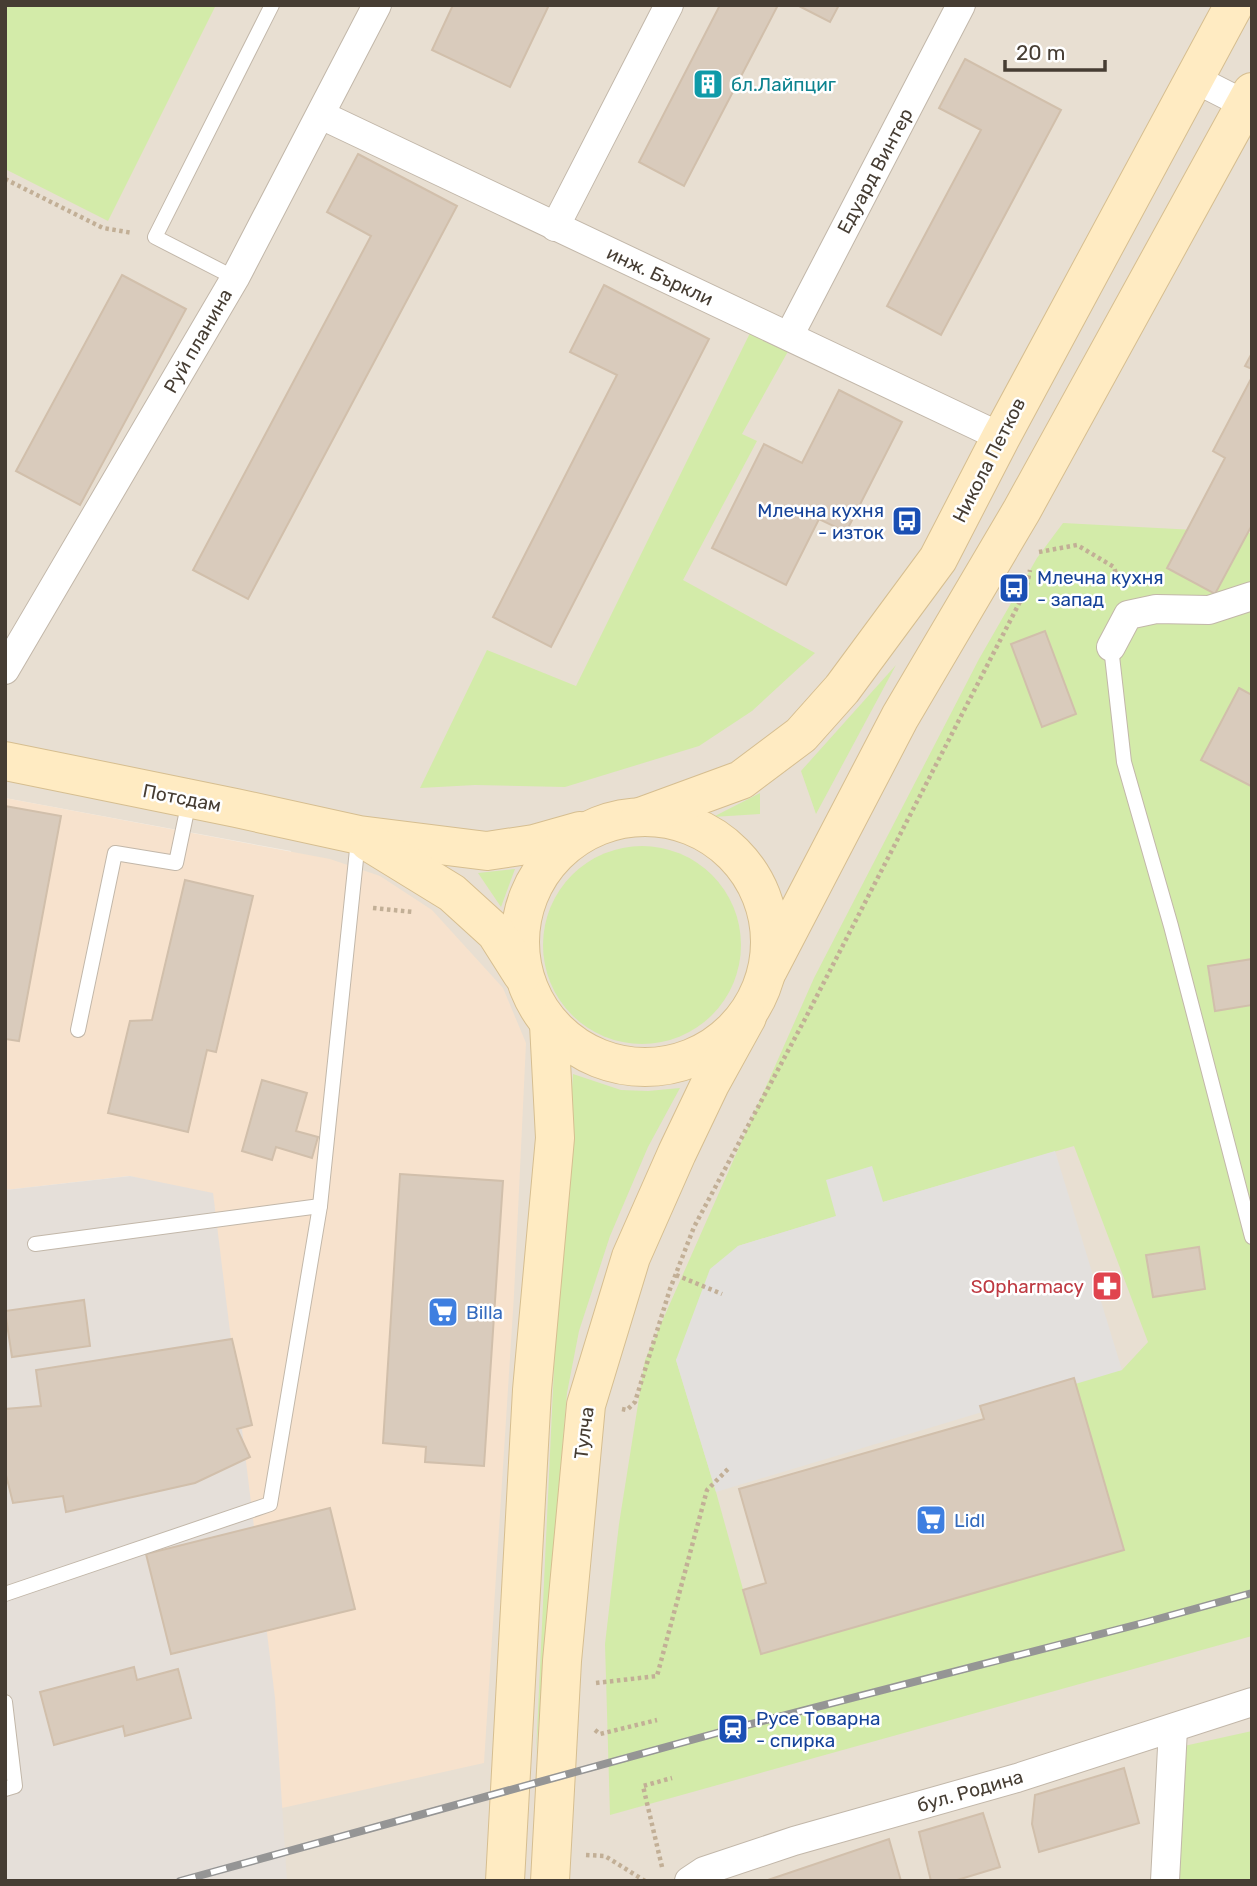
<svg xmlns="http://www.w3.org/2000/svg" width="1257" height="1886" font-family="Rubik,sans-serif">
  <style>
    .residential { fill: #e8dfd2 }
    .commercial { fill: #f7e2cd }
    .industrial { fill: #e5dfd9 }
    .green { fill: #d3eba9; fill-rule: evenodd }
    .parking { fill: #e3e0dd }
    .building { fill: #d9cbbc; stroke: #d1bfab; stroke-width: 2 }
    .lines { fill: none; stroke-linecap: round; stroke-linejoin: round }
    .lane-casing { stroke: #c2b7a9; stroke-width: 16 }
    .street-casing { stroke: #c2b7a9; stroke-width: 30 }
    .secondary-casing { stroke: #d6be90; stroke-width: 40 }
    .path { stroke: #c2af96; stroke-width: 4.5; stroke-dasharray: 3.5 3.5; stroke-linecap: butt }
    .lane { stroke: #fff; stroke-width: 14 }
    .street { stroke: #fff; stroke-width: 28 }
    .secondary { stroke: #ffebc2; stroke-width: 38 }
    .rail-casing { stroke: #959595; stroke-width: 8 }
    .rail { stroke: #fff; stroke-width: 5; stroke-dasharray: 16; stroke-linecap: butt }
    .labels { text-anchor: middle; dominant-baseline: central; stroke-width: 5; stroke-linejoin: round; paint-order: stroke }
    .culture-label { font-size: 19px; fill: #0d838f; stroke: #fff; text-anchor: start }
    .street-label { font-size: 19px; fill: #463d33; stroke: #fff }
    .transit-label { font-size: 19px; fill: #164399; stroke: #fff; text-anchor: start }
    .health-label { font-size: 19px; fill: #be3a42; stroke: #fff; text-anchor: end }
    .shop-label { font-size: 19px; fill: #366cbe; stroke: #fff; text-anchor: start }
  </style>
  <rect width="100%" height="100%" fill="#f3ede4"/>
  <polygon class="residential" points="5,5 1252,5 1252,1881 286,1881 213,1193 291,851 5,798"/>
  <polygon class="commercial" points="5,798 330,859 380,876 432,910 503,988 526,1043 514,1295 484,1763 282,1808 213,1194 129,1176 5,1190"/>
  <polygon class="industrial" points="130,1176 213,1193 275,1698 287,1881 5,1881 5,1190"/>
  <g class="green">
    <polygon points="5,5 216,5 108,221 5,169"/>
    <polygon points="753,327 791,346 742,434 757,441 683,580 815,653 752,711 699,746 565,787 475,785 420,788 487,650 576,686"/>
    <path d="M1063,523L1252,533V1636L610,1815L605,1644L619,1524L645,1360L814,978L979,659L1037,558ZM1074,1146L1148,1342L1122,1370L1074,1378L1123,1550L761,1654L716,1492L676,1360L738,1246L837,1216L827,1180L883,1202Z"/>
    <polygon points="896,665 816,814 801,771"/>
    <polygon points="760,793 760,814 713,817"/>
    <circle cx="642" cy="945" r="99"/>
    <polygon points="515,869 501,907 478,873"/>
    <polygon points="573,1074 621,1090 648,1091 680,1088 648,1147 610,1236 579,1331 567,1393 536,1754 555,1346"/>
    <polygon points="1252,1731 1252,1881 1179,1881 1184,1746"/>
  </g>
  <polygon class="parking" points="1055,1151 1122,1370 716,1492 676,1360 710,1269 738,1246 836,1216 826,1180 872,1166 883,1202"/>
  <g class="building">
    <polygon points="453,5 549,5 510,87 432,50"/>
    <polygon points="720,5 778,5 684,186 639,162"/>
    <polygon points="797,5 839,5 830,22"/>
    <polygon points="965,59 1061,110 941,335 887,306 981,130 939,108"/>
    <polygon points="358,154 457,206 248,599 193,570 371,236 327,212"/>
    <polygon points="122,275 186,309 80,505 16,471"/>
    <polygon points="604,285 709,339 551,647 493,617 617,375 570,352"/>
    <polygon points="1252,353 1252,369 1245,366"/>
    <polygon points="1252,377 1252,525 1215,594 1167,568 1225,458 1213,451"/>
    <polygon points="839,390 902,422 846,532 819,519 786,585 712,548 764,444 802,463"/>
    <polygon points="1045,631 1076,714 1042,727 1011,644"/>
    <polygon points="1239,688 1252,695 1251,786 1201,760"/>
    <polygon points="5,806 61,816 19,1041 5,1039"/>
    <polygon points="185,880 253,896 216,1052 207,1050 188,1132 108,1113 130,1021 152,1020"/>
    <polygon points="1252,959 1252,1005 1215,1011 1208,966"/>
    <polygon points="262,1080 307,1093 296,1131 318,1137 312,1158 276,1147 272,1160 242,1151"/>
    <polygon points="400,1174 503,1181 484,1466 425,1462 426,1447 383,1443"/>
    <polygon points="1199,1247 1205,1289 1153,1297 1146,1255"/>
    <polygon points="84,1300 90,1346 12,1357 5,1311"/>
    <polygon points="232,1339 252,1425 237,1429 250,1457 195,1483 66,1512 63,1496 13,1503 5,1471 5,1409 41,1406 36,1370"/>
    <polygon points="1074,1378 1124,1550 761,1654 743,1590 766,1583 739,1489 984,1419 980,1406"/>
    <polygon points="330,1508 355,1609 171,1654 146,1554"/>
    <polygon points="134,1667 137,1680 178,1669 191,1718 125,1736 123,1726 54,1745 40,1692"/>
    <polygon points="1124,1768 1139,1823 1039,1852 1032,1824 1035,1795"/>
    <polygon points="983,1813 1000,1867 954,1881 931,1881 919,1832"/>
    <polygon points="889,1839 901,1881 765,1881"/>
  </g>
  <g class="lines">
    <g class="lane-casing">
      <g id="lane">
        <polyline points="235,278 155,237 272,5"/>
        <polyline points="1111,647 1124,762 1171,926 1252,1237"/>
        <polyline points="78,1030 115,853 176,863 189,801"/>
        <polyline points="35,1244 320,1206"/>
        <polyline points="5,1594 270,1504 320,1206 358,840"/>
        <polyline points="5,1702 15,1786 5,1789"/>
      </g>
    </g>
    <g class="street-casing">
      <g id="street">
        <polyline points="1195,79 1252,108"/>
        <polyline points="321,115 1001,437"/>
        <polyline points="555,227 669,5"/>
        <polyline points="789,336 961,5"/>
        <polyline points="1111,647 1128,615 1156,609 1209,610 1252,596"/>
        <polyline points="5,670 235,278 377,5"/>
        <polyline points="689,1881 704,1871 794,1841 1017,1778 1252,1702"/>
        <polyline points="1165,1881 1173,1729"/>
      </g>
    </g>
    <g class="secondary-casing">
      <g id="secondary">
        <polyline points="5,761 236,808 359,835 487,851 534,844 580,831"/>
        <circle cx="645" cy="942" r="125"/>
        <polyline points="640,817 741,780 801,735 842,689 938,559 1001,437 1234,5"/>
        <polyline points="369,842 452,893 496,933 522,974"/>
        <polyline points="768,970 900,717 1022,510 1252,92"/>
        <polyline points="505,1881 532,1390 555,1138 549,1024"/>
        <polyline points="550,1881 562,1661 586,1405 631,1257 677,1153 710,1084 747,1017"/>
      </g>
    </g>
    <g class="path">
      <polyline points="5,179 103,228 133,233"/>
      <polyline points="1039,552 1077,545 1114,567 1120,588"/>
      <polyline points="373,908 413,912"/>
      <polyline points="676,1275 722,1294"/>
      <polyline points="622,1409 627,1410 635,1402 670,1289 694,1227 805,1019 1026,590 1030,570"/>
      <polyline points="596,1683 657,1676 707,1490 728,1469"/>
      <polyline points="595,1730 600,1734 657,1720"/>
      <polyline points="586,1855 605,1856 645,1881"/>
      <polyline points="662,1867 643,1786 672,1778"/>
    </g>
    <use href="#lane" class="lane"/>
    <use href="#street" class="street"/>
    <use href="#secondary" class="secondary"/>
    <g class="rail-casing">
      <polyline id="rail" points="180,1881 724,1731 1147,1622 1252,1593"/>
    </g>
    <use href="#rail" class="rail"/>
  </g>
  <defs>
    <g id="building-square" transform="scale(1.575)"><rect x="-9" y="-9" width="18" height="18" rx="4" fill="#0f9aa8" stroke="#fff"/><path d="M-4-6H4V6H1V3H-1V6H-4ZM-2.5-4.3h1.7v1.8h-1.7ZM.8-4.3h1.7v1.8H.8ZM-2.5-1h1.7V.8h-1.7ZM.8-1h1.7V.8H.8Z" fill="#fff"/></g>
    <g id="bus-square" transform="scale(1.575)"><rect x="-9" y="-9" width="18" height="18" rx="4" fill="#1a4fb4" stroke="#fff"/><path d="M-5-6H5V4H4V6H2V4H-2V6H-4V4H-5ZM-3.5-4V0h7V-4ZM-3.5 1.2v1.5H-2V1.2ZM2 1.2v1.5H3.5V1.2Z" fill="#fff"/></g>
    <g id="pharmacy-square" transform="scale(1.575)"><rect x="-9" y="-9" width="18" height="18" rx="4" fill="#e0444e" stroke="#fff"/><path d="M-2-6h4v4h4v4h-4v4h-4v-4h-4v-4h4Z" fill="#fff"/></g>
    <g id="supermarket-square" transform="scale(1.575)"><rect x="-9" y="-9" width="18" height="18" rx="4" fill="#3f7fe0" stroke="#fff"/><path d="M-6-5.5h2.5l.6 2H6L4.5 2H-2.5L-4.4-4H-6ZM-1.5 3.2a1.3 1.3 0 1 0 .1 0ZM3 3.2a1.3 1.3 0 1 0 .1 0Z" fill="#fff"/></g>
    <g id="station-square" transform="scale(1.575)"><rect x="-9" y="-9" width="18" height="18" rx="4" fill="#1a4fb4" stroke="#fff"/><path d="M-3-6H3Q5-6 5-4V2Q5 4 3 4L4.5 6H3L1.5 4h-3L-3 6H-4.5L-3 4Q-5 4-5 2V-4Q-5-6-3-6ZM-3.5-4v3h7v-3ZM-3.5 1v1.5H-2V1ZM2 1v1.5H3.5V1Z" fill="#fff"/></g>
  </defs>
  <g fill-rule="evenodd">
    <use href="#building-square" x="708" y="84"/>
    <use href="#bus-square" x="907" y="521"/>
    <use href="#bus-square" x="1014" y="588"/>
    <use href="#pharmacy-square" x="1107" y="1286"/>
    <use href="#supermarket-square" x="443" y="1312"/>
    <use href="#supermarket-square" x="931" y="1520"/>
    <use href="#station-square" x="733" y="1729"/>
  </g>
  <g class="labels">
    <g class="culture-label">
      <text x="731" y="84">бл.Лайпциг</text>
    </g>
    <g class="street-label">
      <text transform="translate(875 171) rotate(-62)">Едуард Винтер</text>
      <text transform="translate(660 276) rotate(25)">инж. Бъркли</text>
      <text transform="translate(198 341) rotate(-60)">Руй планина</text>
      <text transform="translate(989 460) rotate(-63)">Никола Петков</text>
      <text transform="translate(182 798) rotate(11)">Потсдам</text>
      <text transform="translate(584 1433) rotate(-83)">Тулча</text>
      <text transform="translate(970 1791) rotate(-16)">бул. Родина</text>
    </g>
    <g class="transit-label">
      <text x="884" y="510" text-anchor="end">Млечна кухня<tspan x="884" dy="22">- изток</tspan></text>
      <text x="1037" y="577">Млечна кухня<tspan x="1037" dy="22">- запад</tspan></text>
      <text x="756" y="1718">Русе Товарна<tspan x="756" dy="22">- спирка</tspan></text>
    </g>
    <g class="health-label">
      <text x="1084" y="1286">SOpharmacy</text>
    </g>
    <g class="shop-label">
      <text x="466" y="1312">Billa</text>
      <text x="954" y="1520">Lidl</text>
    </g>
  </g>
  <rect width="1257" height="1886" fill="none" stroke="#463d33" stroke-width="14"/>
  <path d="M1005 60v10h100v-10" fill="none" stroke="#463d33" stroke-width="3.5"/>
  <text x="1016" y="60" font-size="21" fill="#463d33" stroke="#ffffff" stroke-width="5" paint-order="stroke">20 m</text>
</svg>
